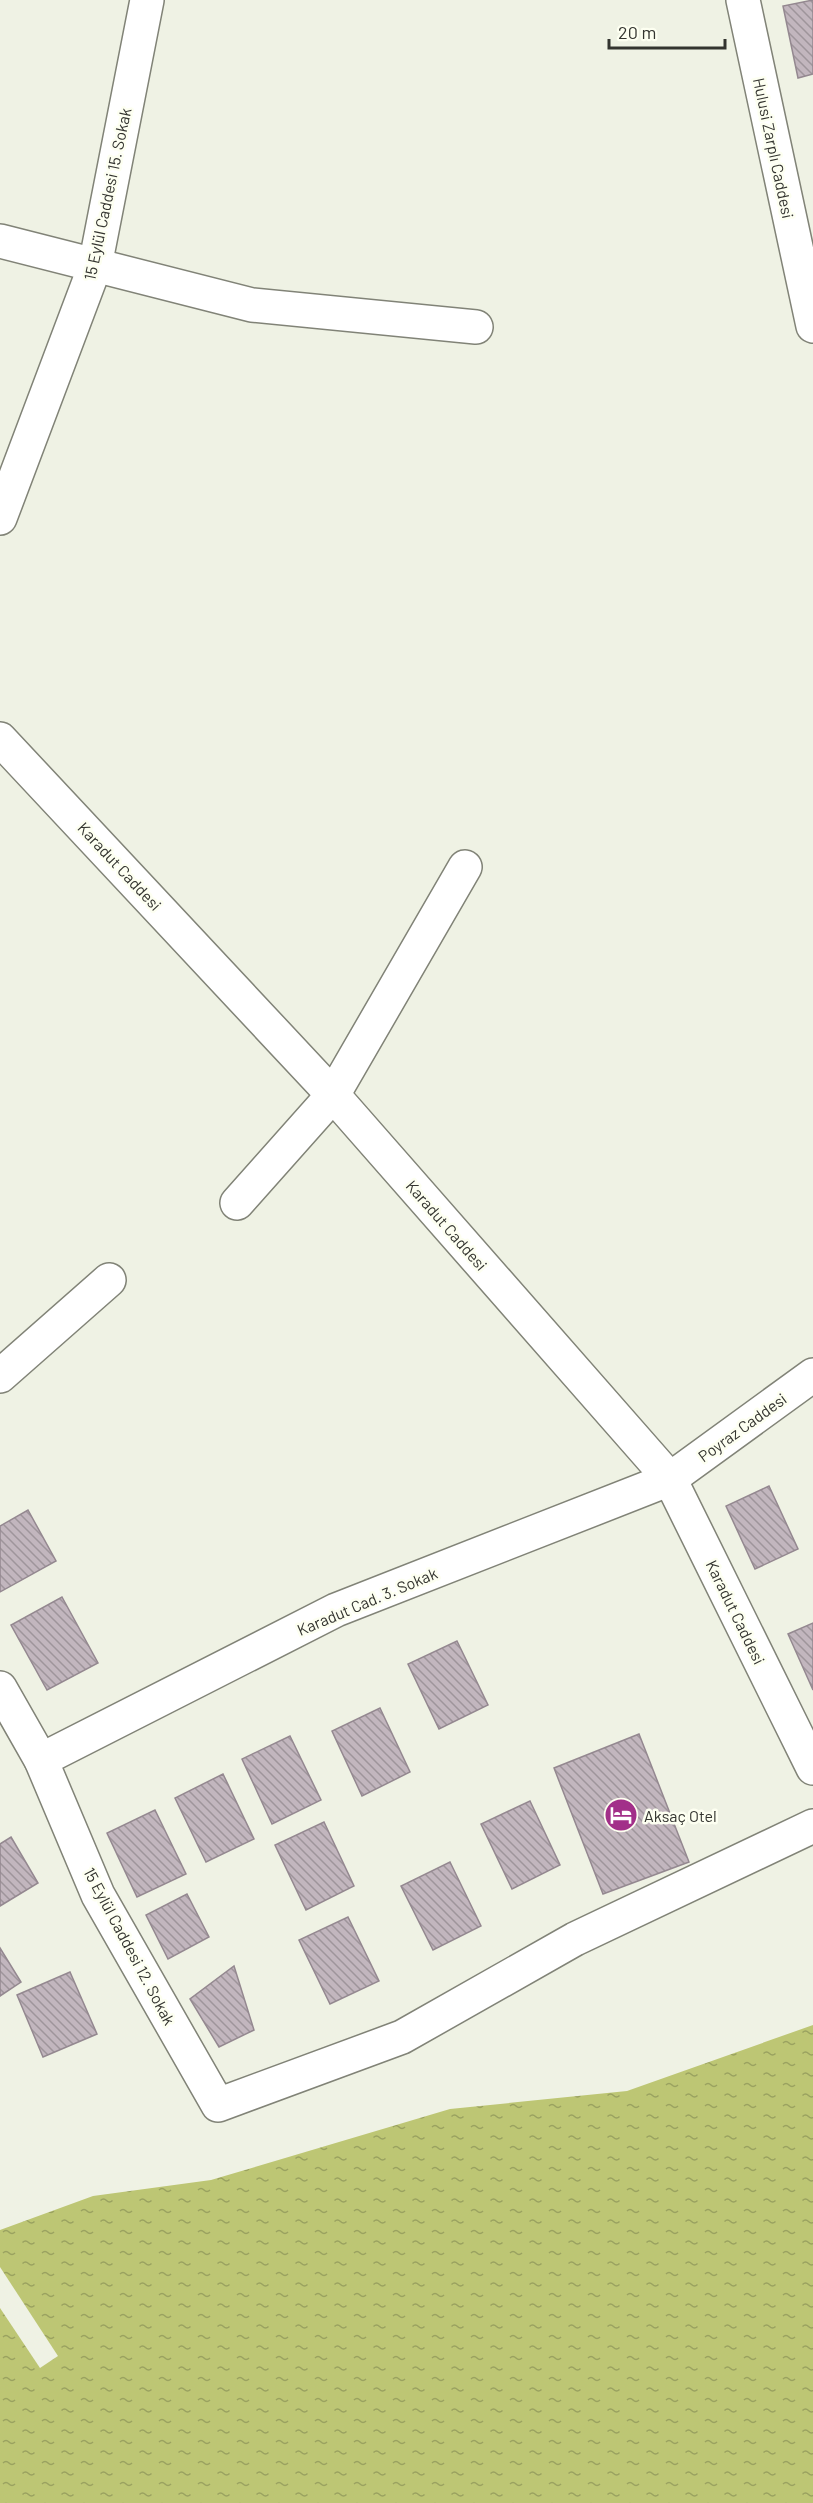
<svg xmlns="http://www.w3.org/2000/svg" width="813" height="2503" font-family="Barlow,sans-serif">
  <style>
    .water { fill: url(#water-ripples) }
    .pier { fill: #eff2e4 }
    .building { fill: url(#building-back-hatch); stroke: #948890; stroke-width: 1.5 }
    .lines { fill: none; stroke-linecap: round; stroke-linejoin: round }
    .minor-casing { stroke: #818377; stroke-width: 36 }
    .minor { stroke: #fff; stroke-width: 33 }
    .labels { text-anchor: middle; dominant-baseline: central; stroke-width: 5; stroke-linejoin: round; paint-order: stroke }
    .street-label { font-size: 16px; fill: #33342f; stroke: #fdfff1 }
    .poi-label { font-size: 16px; fill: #33342f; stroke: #fdfff1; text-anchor: start }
  </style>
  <defs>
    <pattern id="water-ripples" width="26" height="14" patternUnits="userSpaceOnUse" patternTransform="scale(1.5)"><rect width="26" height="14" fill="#bdc674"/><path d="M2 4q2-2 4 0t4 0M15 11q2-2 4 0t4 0" fill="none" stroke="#9aa260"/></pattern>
    <pattern id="building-back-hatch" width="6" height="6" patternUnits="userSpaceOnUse" patternTransform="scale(1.5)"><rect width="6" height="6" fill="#c2b6be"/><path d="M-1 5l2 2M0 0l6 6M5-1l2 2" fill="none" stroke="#9e959b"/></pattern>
  </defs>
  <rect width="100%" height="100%" fill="#eff2e4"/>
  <polygon class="water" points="813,2025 813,2503 0,2503 0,2230 93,2196 211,2180 450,2109 627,2091"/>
  <polygon class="pier" points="0,2267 58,2356 40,2368 0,2308"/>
  <g class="building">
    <polygon points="813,0 813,74 798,78 783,6"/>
    <polygon points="769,1486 798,1549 755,1569 726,1506"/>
    <polygon points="28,1510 56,1561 0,1592 0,1526"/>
    <polygon points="62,1597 98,1663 47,1690 11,1625"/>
    <polygon points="813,1623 813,1690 788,1634"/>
    <polygon points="457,1641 488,1705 439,1729 408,1664"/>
    <polygon points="380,1708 410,1772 362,1796 332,1731"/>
    <polygon points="639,1734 689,1862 603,1894 554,1768"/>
    <polygon points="290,1736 321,1800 272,1824 242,1759"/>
    <polygon points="223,1774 254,1839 206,1862 175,1798"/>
    <polygon points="530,1801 560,1865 512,1889 481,1824"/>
    <polygon points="155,1810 186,1874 137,1897 107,1833"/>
    <polygon points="324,1822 354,1886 306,1910 275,1845"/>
    <polygon points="11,1837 38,1883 0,1906 0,1844"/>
    <polygon points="450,1862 481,1926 433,1950 401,1886"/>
    <polygon points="187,1894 209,1937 168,1959 146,1915"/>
    <polygon points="348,1917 379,1981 330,2004 299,1940"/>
    <polygon points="0,1948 21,1982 0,1996"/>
    <polygon points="234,1966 254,2030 219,2047 190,1999"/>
    <polygon points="70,1972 97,2034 43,2057 17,1995"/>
  </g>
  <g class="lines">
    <g class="minor-casing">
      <g id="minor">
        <polyline points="743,0 813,326"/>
        <polyline points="0,241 252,305 476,327"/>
        <polyline points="0,518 95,266 147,0"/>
        <polyline points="0,739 333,1095 670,1479 813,1768"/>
        <polyline points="237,1203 333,1095 465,867"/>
        <polyline points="0,1376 109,1280"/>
        <polyline points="0,1688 41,1760 98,1895 218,2105 402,2037 575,1939 813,1826"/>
        <polyline points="41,1760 336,1610 670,1479 813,1375"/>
      </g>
    </g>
    <use href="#minor" class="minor"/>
  </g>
  <defs>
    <g id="hotel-disc" transform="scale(1.725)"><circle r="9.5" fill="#a22f89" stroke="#fdfff1"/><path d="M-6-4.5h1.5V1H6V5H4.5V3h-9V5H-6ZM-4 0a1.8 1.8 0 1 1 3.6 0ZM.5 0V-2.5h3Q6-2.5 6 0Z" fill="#fff"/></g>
  </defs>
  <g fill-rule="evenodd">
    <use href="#hotel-disc" x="621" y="1815"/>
  </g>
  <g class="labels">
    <g class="street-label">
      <text transform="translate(774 148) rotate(78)">Hulusi Zarplı Caddesi</text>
      <text transform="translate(107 194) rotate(-78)">15 Eylül Caddesi 15. Sokak</text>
      <text transform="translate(120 866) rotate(47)">Karadut Caddesi</text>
      <text transform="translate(447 1225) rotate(49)">Karadut Caddesi</text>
      <text transform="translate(742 1427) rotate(-36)">Poyraz Caddesi</text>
      <text transform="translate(367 1601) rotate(-23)">Karadut Cad. 3. Sokak</text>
      <text transform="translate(736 1612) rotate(64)">Karadut Caddesi</text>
      <text transform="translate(130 1946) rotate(62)">15 Eylül Caddesi 12. Sokak</text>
    </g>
    <g class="poi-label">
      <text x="644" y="1815">Aksaç Otel</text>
    </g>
  </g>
  <path d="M609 39v9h116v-9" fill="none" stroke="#33342f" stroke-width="3"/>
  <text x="618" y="39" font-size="18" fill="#33342f" stroke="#fdfff1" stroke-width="4.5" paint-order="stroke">20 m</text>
</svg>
